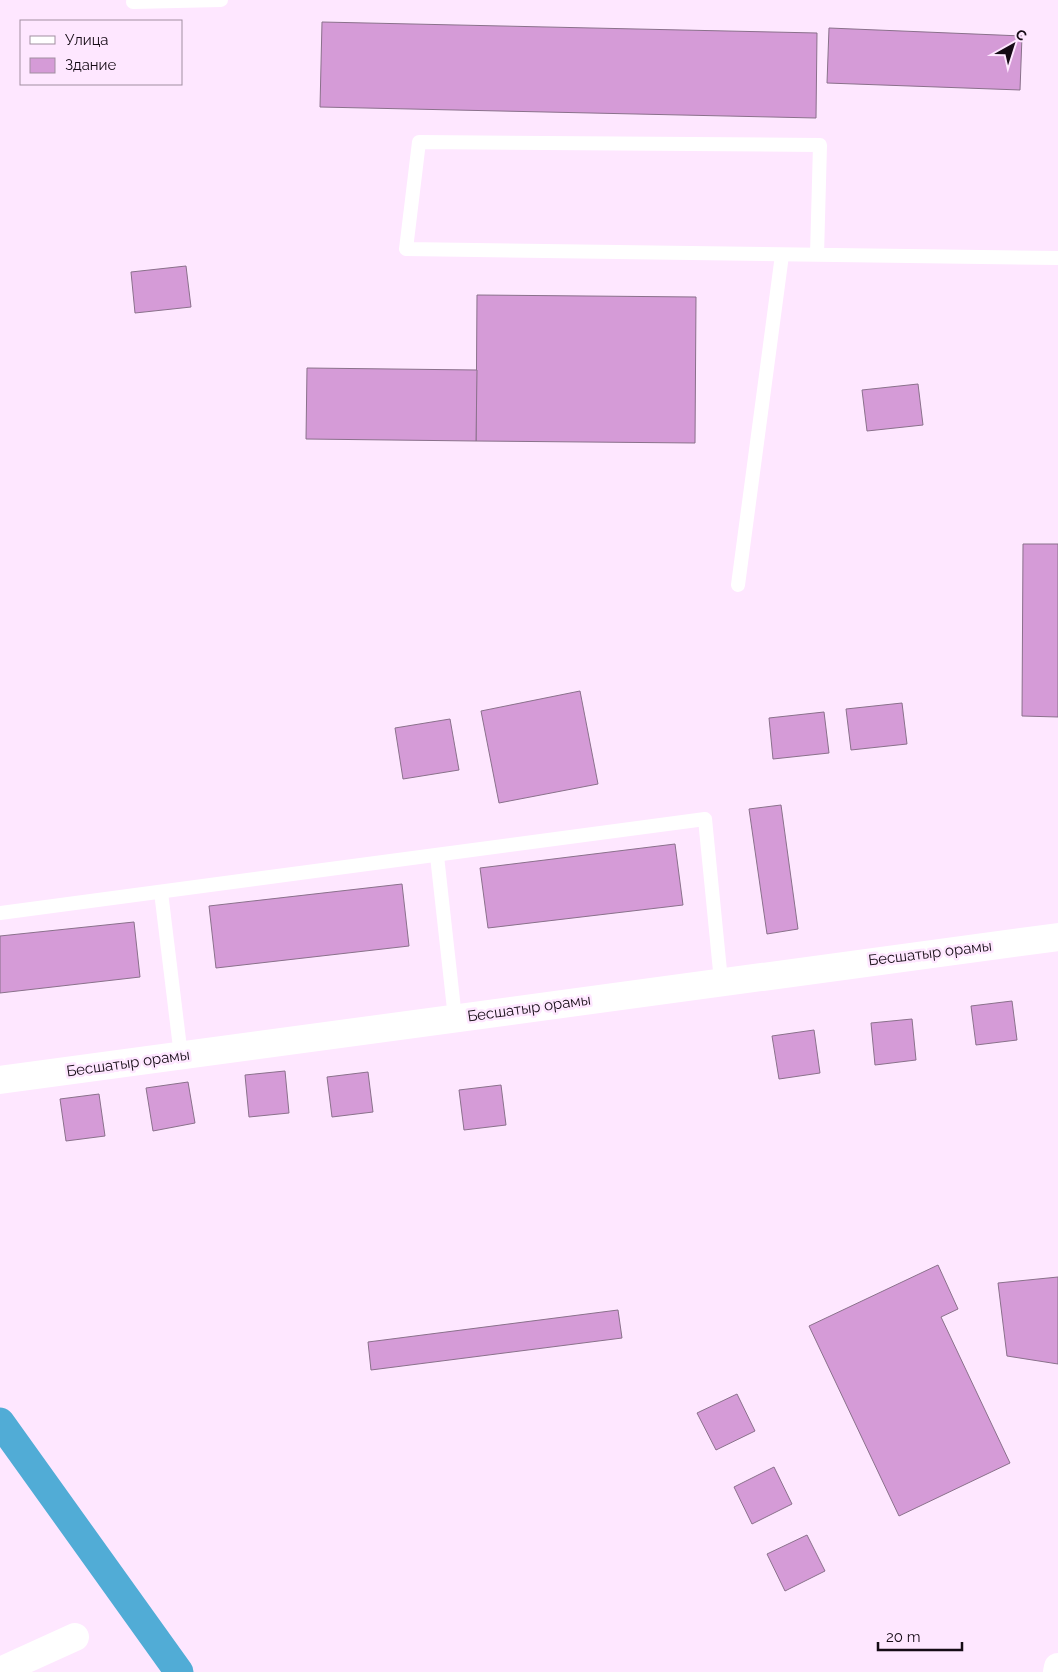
<svg xmlns="http://www.w3.org/2000/svg" width="1058" height="1672" font-family="Raleway,sans-serif">
  <style>
    .lines { fill: none; stroke-linecap: round; stroke-linejoin: round }
    .canal { stroke: #51acd6; stroke-width: 29 }
    .building { fill: #d59bd7; stroke: #8a718b }
    .lane { stroke: #fff; stroke-width: 14 }
    .street { stroke: #fff; stroke-width: 28 }
    .labels { text-anchor: middle; dominant-baseline: central; stroke-width: 5; stroke-linejoin: round; paint-order: stroke }
    .street-label { font-size: 15px; fill: #150b15; stroke: #fee7ff }
  </style>
  <rect width="100%" height="100%" fill="#fee7ff"/>
  <g class="lines">
    <polyline class="canal" points="0,1422 179,1672"/>
  </g>
  <g class="building">
    <polygon points="322,22 817,33 816,118 320,107"/>
    <polygon points="829,28 1022,36 1020,90 827,83"/>
    <polygon points="186,266 191,307 135,313 131,272"/>
    <polygon points="477,295 696,297 695,443 476,441"/>
    <polygon points="307,368 477,370 476,441 306,439"/>
    <polygon points="918,384 923,425 867,431 862,390"/>
    <polygon points="1023,544 1058,544 1058,717 1022,716"/>
    <polygon points="580,691 598,784 499,803 481,711"/>
    <polygon points="902,703 907,744 851,750 846,709"/>
    <polygon points="824,712 829,753 773,759 769,718"/>
    <polygon points="450,719 459,770 403,779 395,728"/>
    <polygon points="781,805 798,929 767,934 749,809"/>
    <polygon points="675,844 683,905 488,928 480,868"/>
    <polygon points="402,884 409,946 216,968 209,906"/>
    <polygon points="134,922 140,977 0,993 0,936"/>
    <polygon points="1012,1001 1017,1040 976,1045 971,1006"/>
    <polygon points="912,1019 916,1060 875,1065 871,1023"/>
    <polygon points="814,1030 820,1073 779,1079 772,1036"/>
    <polygon points="285,1071 289,1113 249,1117 245,1075"/>
    <polygon points="368,1072 373,1112 332,1117 327,1077"/>
    <polygon points="188,1082 195,1123 153,1131 146,1088"/>
    <polygon points="501,1085 506,1125 464,1130 459,1090"/>
    <polygon points="99,1094 105,1136 66,1141 60,1099"/>
    <polygon points="938,1265 958,1309 941,1317 1010,1463 899,1516 809,1326"/>
    <polygon points="1058,1277 1058,1364 1007,1356 998,1283"/>
    <polygon points="618,1310 622,1338 371,1370 368,1342"/>
    <polygon points="737,1394 755,1431 716,1450 697,1413"/>
    <polygon points="774,1467 792,1504 752,1524 734,1487"/>
    <polygon points="807,1535 825,1571 785,1591 767,1554"/>
  </g>
  <g class="lines">
    <g class="lane">
      <polyline points="133,2 221,0"/>
      <polyline points="817,255 820,145 419,142 406,249 1058,258"/>
      <polyline points="738,585 782,255"/>
      <polyline points="437,856 455,1018"/>
      <polyline points="161,892 181,1056"/>
      <polyline points="0,913 705,819 721,981"/>
    </g>
    <g class="street">
      <polyline points="0,1080 1058,937"/>
      <polyline points="0,1671 75,1637"/>
      <polyline points="1057,1672 1058,1667"/>
    </g>
  </g>
  <g class="labels">
    <g class="street-label">
      <text transform="translate(930 953) rotate(-7)">Бесшатыр орамы</text>
      <text transform="translate(529 1008) rotate(-8)">Бесшатыр орамы</text>
      <text transform="translate(128 1063) rotate(-8)">Бесшатыр орамы</text>
    </g>
  </g>
  <rect x="20" y="20" width="162" height="65" fill="#fee7ff" stroke="#a18fa1"/>
  <rect x="30" y="36" width="25" height="8" fill="#ffffff" stroke="#a18fa1"/>
  <text x="65" y="45" font-size="15" fill="#150b15">Улица</text>
  <rect x="30" y="58" width="25" height="15" fill="#d59bd7" stroke="#a18fa1"/>
  <text x="65" y="70" font-size="15" fill="#150b15">Здание</text>
  <g transform="translate(1013 45) rotate(39)" stroke="#fee7ff" stroke-width="4" paint-order="stroke">
  <path d="M0-4L9 19L0 12L-9 19Z" fill="#150b15"/>
  <text y="-8" font-size="14" font-weight="bold" text-anchor="middle" fill="#150b15">С</text>
  </g>
  <path d="M878 1642v8h84v-8" fill="none" stroke="#150b15" stroke-width="2.5"/>
  <text x="886" y="1642" font-size="15" fill="#150b15" stroke="#fee7ff" stroke-width="4" paint-order="stroke">20 m</text>
</svg>
